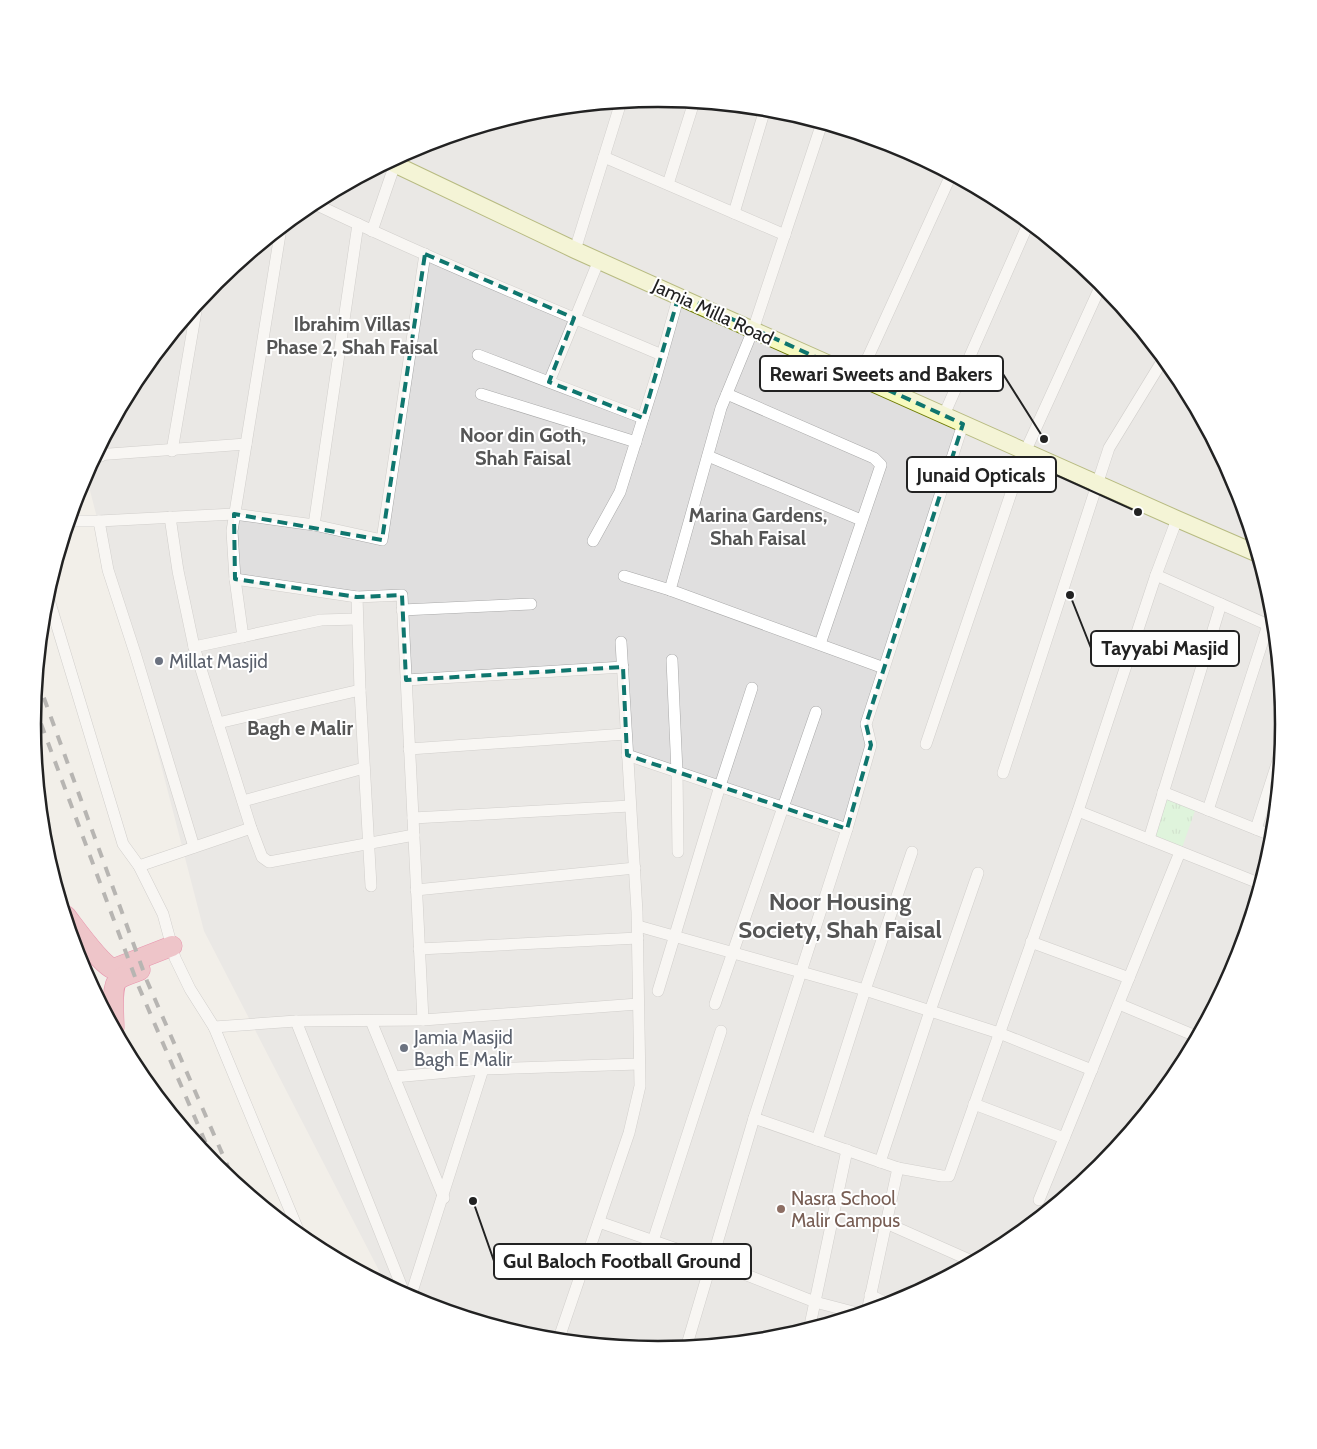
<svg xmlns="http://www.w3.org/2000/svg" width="1317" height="1449" font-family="Cabin,sans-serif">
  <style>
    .residential { fill: #e0dfdf }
    .park { fill: url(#park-tufts) }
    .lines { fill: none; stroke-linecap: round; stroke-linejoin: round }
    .street-casing { stroke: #a9a9a9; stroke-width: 12 }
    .secondary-casing { stroke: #707d05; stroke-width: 18 }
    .highway-casing { stroke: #dc2a67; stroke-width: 21 }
    .street { stroke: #fff; stroke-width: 11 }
    .secondary { stroke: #f7fabf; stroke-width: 16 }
    .highway { stroke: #e892a2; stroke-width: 20 }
    .rail { stroke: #707070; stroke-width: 4; stroke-dasharray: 10 10; stroke-linecap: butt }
    .marked { fill: none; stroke: #0f766e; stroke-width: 4; stroke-dasharray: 10 6; stroke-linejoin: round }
    .worship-dot { fill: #6b7280; stroke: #fff; stroke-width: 2 }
    .education-dot { fill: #8d6e63; stroke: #fff; stroke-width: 2 }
    .labels { text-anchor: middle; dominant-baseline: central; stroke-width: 4; stroke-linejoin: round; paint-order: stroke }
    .street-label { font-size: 19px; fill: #222; stroke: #fff }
    .worship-label { font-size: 19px; fill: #5b616d; stroke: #fff; text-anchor: start }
    .education-label { font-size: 19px; fill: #785e54; stroke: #fff; text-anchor: start }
    .neighbourhood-label { font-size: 20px; font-weight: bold; fill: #555; stroke: #fff }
    .district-label { font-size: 24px; font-weight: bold; fill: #555; stroke: #fff }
    .rim { fill: none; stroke: #222; stroke-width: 2.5 }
    .leader { fill: none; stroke: #222; stroke-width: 2 }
    .callout-dot { fill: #222; stroke: #fff; stroke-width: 2 }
    .callout { fill: #fff; stroke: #222; stroke-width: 2 }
    .callout-label { font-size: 20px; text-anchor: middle; font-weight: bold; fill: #222 }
  </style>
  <defs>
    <pattern id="park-tufts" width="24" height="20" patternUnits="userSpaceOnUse" patternTransform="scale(1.25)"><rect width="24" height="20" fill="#c8facc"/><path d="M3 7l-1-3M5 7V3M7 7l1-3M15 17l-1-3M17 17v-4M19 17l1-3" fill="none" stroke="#acd6af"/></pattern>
  </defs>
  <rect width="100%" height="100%" fill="#f2efe9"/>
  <polygon class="residential" points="659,99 781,111 898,146 1007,204 1101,282 1179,377 1237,485 1273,603 1284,725 1272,847 1237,964 1179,1073 1101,1167 1006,1245 898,1303 780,1339 658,1350 536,1338 419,1303 387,1286 204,931 86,475 138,376 216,282 311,204 419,146 537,110"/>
  <polygon class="park" points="1166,795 1196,808 1182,848 1152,837"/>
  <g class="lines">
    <g class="street-casing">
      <g id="street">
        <polyline points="822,123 753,330 721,408 670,590 884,668"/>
        <polyline points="604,157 785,235"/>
        <polyline points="668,184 694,102"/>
        <path d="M313,203C428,258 545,306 662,355"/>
        <polyline points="734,213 765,109"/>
        <polyline points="372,231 395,164"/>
        <polyline points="575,250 621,102"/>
        <polyline points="478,355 643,418"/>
        <polyline points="859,377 951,175"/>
        <polyline points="549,382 599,260"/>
        <polyline points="481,394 636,442"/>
        <polyline points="727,394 874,458 881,465 820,644"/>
        <polyline points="944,415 1029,222"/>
        <polyline points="172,451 197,305"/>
        <polyline points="96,455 246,444"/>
        <polyline points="101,456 103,442"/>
        <polyline points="708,456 861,520"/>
        <polyline points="170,517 178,571 194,647 251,828 262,857 269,862 414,835"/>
        <polyline points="69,521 99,521 234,514 314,525 382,540 425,254"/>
        <polyline points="99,521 108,570 135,653 194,847"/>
        <polyline points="314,525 358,224"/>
        <polyline points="593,541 620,492 656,377 679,295"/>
        <polyline points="1156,575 1275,628"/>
        <polyline points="624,576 670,590"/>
        <polyline points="235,579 357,597"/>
        <polyline points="47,593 123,844 139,866 163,914 175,958 190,989 214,1027 301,1237"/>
        <polyline points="402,610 531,604"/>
        <polyline points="243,637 235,579 232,531 281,228"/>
        <polyline points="194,647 321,620 357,619"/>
        <polyline points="672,660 677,772 678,852"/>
        <polyline points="406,680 623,667"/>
        <polyline points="218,723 360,690"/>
        <polyline points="926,744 1025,452 1102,283"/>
        <polyline points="409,749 626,734"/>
        <polyline points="627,755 847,829"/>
        <polyline points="1003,773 1109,448 1164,358"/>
        <polyline points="1163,792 1273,836"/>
        <polyline points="243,801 364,768"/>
        <polyline points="1208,810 1268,625"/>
        <polyline points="1078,811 1261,884"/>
        <polyline points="413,818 630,806"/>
        <polyline points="1256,829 1282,748"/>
        <polyline points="1149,839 1221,604"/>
        <polyline points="139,866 251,828"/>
        <polyline points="371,886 360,690 357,597 402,595 423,1020"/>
        <polyline points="416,890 635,868"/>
        <polyline points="638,926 865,990 999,1033 1092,1070"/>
        <polyline points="1031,942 1129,978"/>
        <polyline points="419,949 638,938"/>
        <polyline points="1233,972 1239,958"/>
        <polyline points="658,991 720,786 752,688"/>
        <polyline points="715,1004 816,712"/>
        <polyline points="1119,1004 1198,1037"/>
        <polyline points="296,1021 405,1295"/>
        <polyline points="371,1021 444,1198"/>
        <polyline points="214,1027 296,1021 423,1020 638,1004"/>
        <polyline points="394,1077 483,1069 639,1064"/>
        <polyline points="974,1104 1064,1138"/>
        <polyline points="754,1118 898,1168"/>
        <polyline points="817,1140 865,990 912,852"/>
        <polyline points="880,1162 930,1011 978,873"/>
        <polyline points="1039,1200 1180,852"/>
        <polyline points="599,1222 711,1261 815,1302 861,1314"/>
        <polyline points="886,1223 974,1262"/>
        <polyline points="653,1241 721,1031"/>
        <polyline points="870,1295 890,1305"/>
        <polyline points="410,1298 483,1069"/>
        <polyline points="867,1312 898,1168 942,1176 949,1176 1078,811 1156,575 1177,519"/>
        <polyline points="809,1330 847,1150"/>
        <polyline points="558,1341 629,1133 640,1086 637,912 621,642"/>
        <polyline points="686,1348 754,1118 847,829 871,745 866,724 963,424"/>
      </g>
    </g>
    <g class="secondary-casing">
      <polyline id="secondary" points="390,162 575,250 753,330 1177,519 1258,554"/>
    </g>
    <g class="highway-casing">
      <g id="highway">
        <path d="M66,916C76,929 100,963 113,969L172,946"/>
        <path d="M114,1028C114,1017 111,986 118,980C123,975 134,973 140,970"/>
      </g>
    </g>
    <use href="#street" class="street"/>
    <use href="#secondary" class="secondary"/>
    <use href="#highway" class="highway"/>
    <g class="rail">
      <polyline points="37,679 147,981 235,1183"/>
      <polyline points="34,705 138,985 216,1167"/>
    </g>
  </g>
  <path d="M0 0H1317V1449H0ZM425,254L574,318L549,382L643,418L679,295L963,424L866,724L871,745L847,829L627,755L623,667L406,680L402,595L357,597L235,579L234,514L382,540Z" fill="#f2efe9" fill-opacity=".55" fill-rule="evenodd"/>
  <path class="marked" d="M425,254L574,318L549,382L643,418L679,295L963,424L866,724L871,745L847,829L627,755L623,667L406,680L402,595L357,597L235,579L234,514L382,540Z"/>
  <g class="worship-dot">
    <circle cx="159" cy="661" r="5"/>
    <circle cx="404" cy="1048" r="5"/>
  </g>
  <circle class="education-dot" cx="781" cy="1209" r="5"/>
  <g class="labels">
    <g class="street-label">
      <text transform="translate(713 312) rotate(25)">Jamia Milla Road</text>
    </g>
    <g class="worship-label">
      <text x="169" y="661">Millat Masjid</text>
      <text x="414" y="1037">Jamia Masjid<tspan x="414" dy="22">Bagh E Malir</tspan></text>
    </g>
    <g class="education-label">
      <text x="791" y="1198">Nasra School<tspan x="791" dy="22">Malir Campus</tspan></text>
    </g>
    <g class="neighbourhood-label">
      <text x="352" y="324">Ibrahim Villas<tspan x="352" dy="23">Phase 2, Shah Faisal</tspan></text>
      <text x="523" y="435">Noor din Goth,<tspan x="523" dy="23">Shah Faisal</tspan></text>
      <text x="758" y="515">Marina Gardens,<tspan x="758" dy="23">Shah Faisal</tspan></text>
      <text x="300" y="728">Bagh e Malir</text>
    </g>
    <g class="district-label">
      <text x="840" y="901">Noor Housing<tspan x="840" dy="28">Society, Shah Faisal</tspan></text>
    </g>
  </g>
  <path d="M0 0H1317V1449H0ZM41 724a617 617 0 1 1 1234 0a617 617 0 1 1-1234 0Z" fill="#fff" fill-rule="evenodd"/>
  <path class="rim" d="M41 724a617 617 0 1 1 1234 0a617 617 0 1 1-1234 0Z"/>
  <path class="leader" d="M1044 439L1003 374M1138 512L1056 475M1070 595L1091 648M473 1201L494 1261"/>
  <g class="callout-dot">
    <circle cx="1044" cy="439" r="5"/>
    <circle cx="1138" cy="512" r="5"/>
    <circle cx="1070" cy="595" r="5"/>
    <circle cx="473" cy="1201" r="5"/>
  </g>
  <g class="callout">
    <rect x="760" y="356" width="243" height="35" rx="5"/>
    <rect x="907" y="457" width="149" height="35" rx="5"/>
    <rect x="1091" y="631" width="148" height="35" rx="5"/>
    <rect x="494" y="1244" width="257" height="35" rx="5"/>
  </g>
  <g class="callout-label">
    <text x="881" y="381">Rewari Sweets and Bakers</text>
    <text x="981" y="482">Junaid Opticals</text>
    <text x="1165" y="655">Tayyabi Masjid</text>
    <text x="622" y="1268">Gul Baloch Football Ground</text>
  </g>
</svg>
